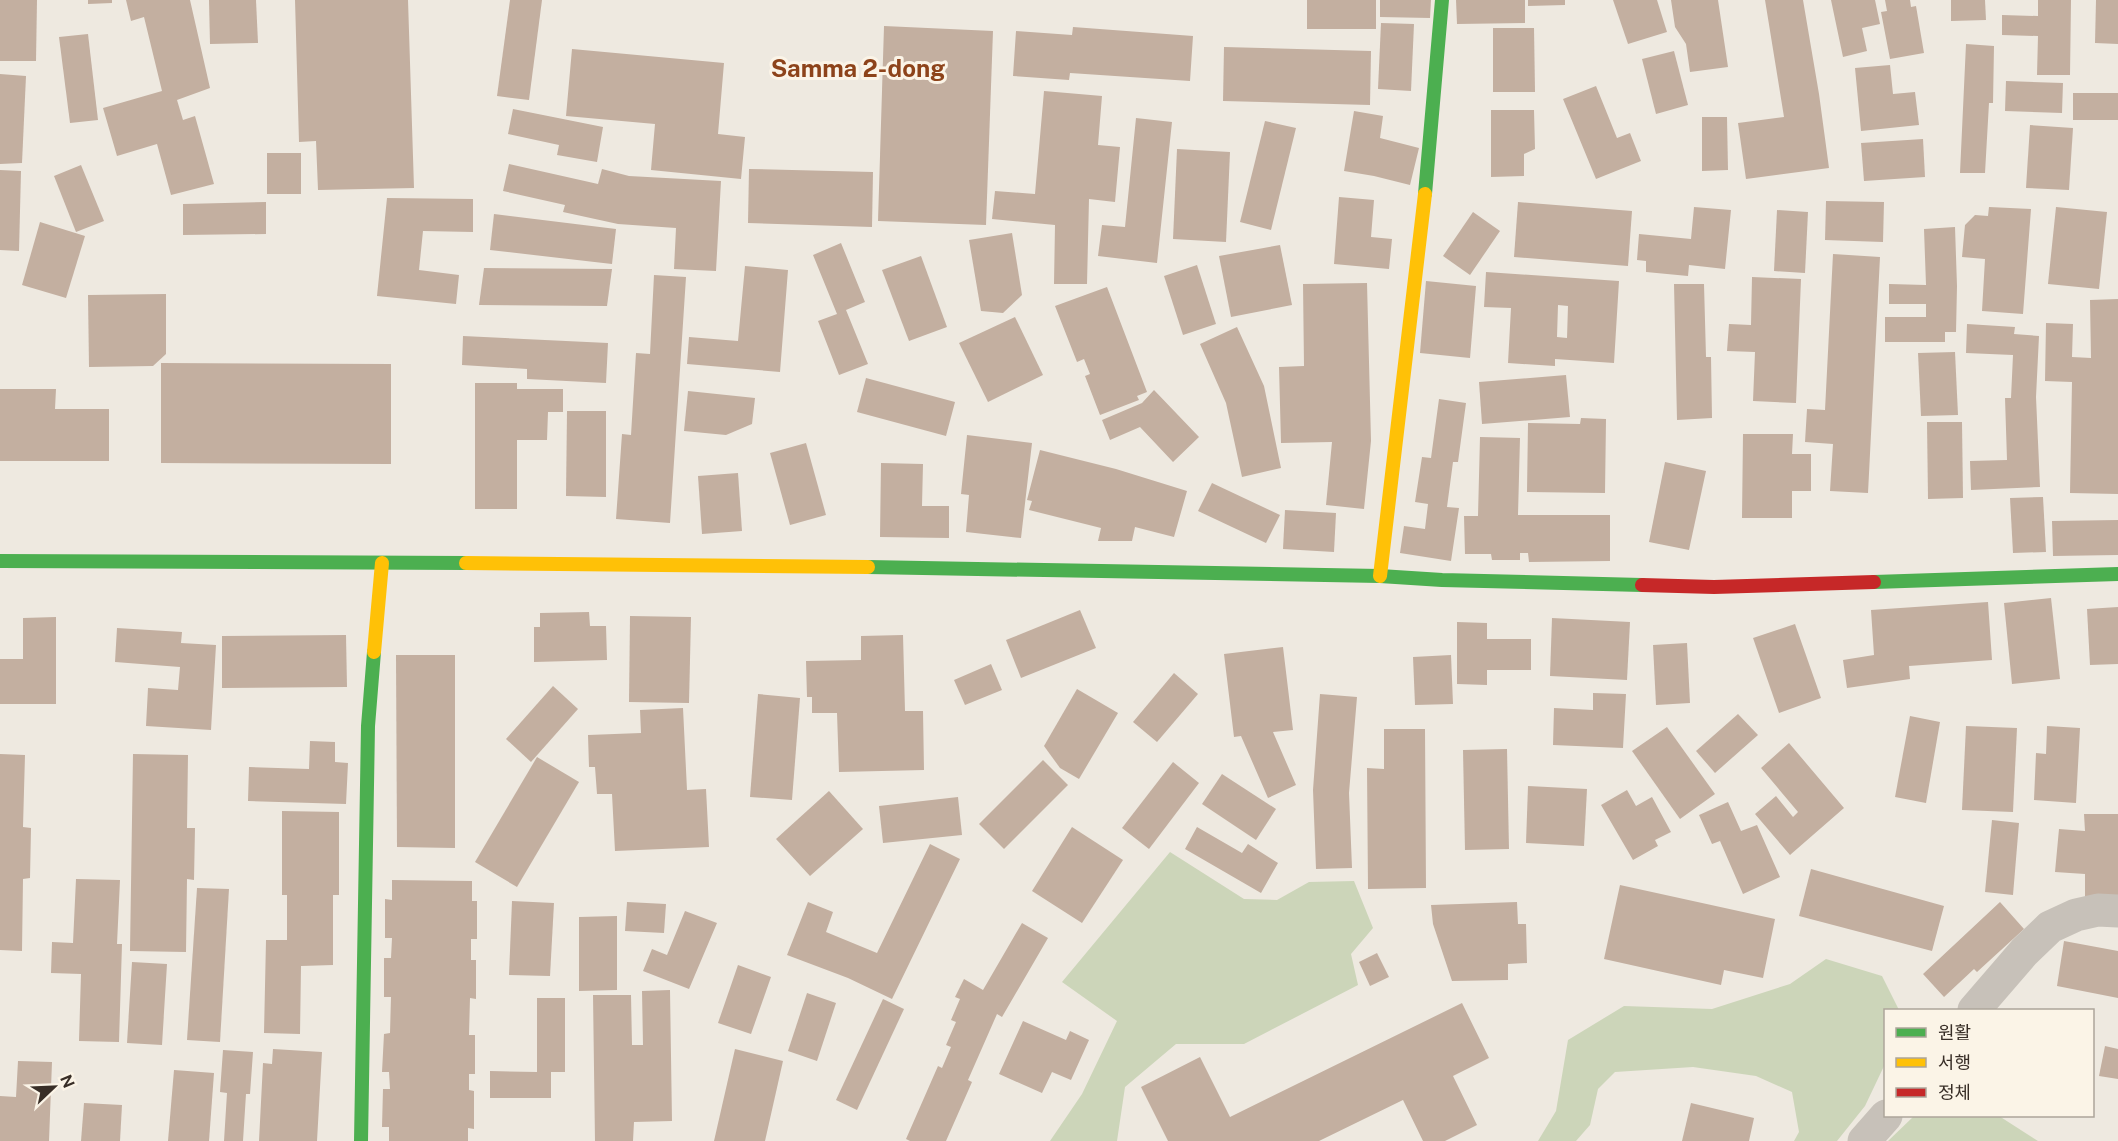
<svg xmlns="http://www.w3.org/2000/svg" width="2118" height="1141" font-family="'Public Sans','Noto Sans KR',sans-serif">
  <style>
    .green { fill: #ccd5b9 }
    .building { fill: #c3afa0; fill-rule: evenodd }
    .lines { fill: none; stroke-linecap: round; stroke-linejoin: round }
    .street { stroke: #c7c1b9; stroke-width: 33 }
    .fast { stroke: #4caf50; stroke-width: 14 }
    .slow { stroke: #ffc107; stroke-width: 14 }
    .jam { stroke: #c62828; stroke-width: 14 }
    .labels { text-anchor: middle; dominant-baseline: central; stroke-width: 6; stroke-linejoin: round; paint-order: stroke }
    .quarter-label { font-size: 24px; font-weight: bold; fill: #8d431a; stroke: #fbf4e7 }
  </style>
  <rect width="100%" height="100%" fill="#eee9e0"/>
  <g class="green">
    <polygon points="1170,852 1244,899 1277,900 1309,882 1354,881 1373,928 1351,954 1358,985 1244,1044 1176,1044 1125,1087 1117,1141 1050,1141 1082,1094 1117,1021 1062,982"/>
    <polygon points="1826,959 1882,976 1899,1010 1886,1010 1885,1064 1865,1106 1837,1141 1794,1141 1799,1132 1792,1092 1756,1076 1693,1067 1615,1072 1598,1089 1590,1125 1576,1141 1538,1141 1556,1111 1568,1040 1624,1006 1712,1009 1790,984"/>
    <polygon points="1914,1116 1999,1116 2038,1141 1888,1141"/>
  </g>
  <g class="building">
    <polygon points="0,0 37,0 36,61 0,61"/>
    <polygon points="88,0 112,0 112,3 88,4"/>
    <polygon points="126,0 190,0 210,88 177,100 183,120 195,116 214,184 171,195 157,144 117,156 103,108 162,91 144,17 131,21"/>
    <polygon points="209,0 256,0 258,43 210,44"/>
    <polygon points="295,0 408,0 414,188 318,190 316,141 299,142"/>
    <polygon points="510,0 542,0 529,100 497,96"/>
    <rect x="1307" y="0" width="69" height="29"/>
    <polygon points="1380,0 1431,0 1430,18 1380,17"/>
    <polygon points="1456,0 1525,0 1525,23 1457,24"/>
    <polygon points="1528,0 1565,0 1565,5 1528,6"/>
    <polygon points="1613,0 1657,0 1667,32 1628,44"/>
    <polygon points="1671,0 1718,0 1728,67 1690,72 1686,44 1675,27"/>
    <polygon points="1765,0 1803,0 1819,94 1829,168 1746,179 1738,123 1784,117"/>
    <polygon points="1831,0 1875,0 1880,24 1862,28 1867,51 1843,57"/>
    <polygon points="1885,0 1910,0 1911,7 1916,6 1924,53 1890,59 1881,12 1887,11"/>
    <polygon points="1951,0 1985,0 1986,20 1951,21"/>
    <polygon points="2038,0 2071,0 2070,75 2037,75 2038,36 2002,35 2002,15 2038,16"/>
    <polygon points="2096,0 2118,0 2118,44 2095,43"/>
    <polygon points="1381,23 1414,24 1411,91 1378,89"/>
    <polygon points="884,26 993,31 986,225 878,221"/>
    <polygon points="1073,27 1193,36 1190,81 1070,73 1069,80 1013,76 1016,31 1072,35"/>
    <polygon points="1493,28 1534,28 1535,92 1493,92"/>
    <polygon points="88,34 98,120 70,123 59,37"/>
    <polygon points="1966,44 1994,46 1993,103 1989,103 1985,173 1960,173"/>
    <polygon points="1224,47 1371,51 1370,105 1223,101"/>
    <polygon points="572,49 724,63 718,134 745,137 741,179 651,170 655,124 566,116"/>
    <polygon points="1674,51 1688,105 1656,114 1642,59"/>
    <polygon points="1890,65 1893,94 1915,92 1919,125 1861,131 1855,68"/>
    <polygon points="0,74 26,76 22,163 0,164"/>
    <polygon points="2006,81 2063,83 2062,113 2005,111"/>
    <polygon points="1596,86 1617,138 1630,133 1641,161 1596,179 1563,99"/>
    <polygon points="1044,91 1102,96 1098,145 1120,147 1115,202 1089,199 1087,284 1054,284 1055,225 992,219 995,191 1035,194"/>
    <rect x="2073" y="93" width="45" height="27"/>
    <polygon points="513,109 603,127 597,162 557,155 559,145 508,134"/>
    <polygon points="1491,110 1534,110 1535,149 1524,154 1524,176 1491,177"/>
    <polygon points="1354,111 1383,116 1380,138 1419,148 1410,185 1374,176 1344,171"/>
    <polygon points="1702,117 1727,117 1728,170 1702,171"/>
    <polygon points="1136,118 1172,122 1157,263 1098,256 1102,225 1125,227"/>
    <polygon points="1265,121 1296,128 1271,230 1240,222"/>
    <polygon points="2030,125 2073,128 2069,190 2026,188"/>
    <polygon points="1923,139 1925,177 1864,181 1861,143"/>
    <polygon points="1177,149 1230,152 1226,242 1173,239"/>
    <rect x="267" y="153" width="34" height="41"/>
    <polygon points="509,164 598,184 602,169 629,176 721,181 716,271 674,269 676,228 618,224 563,212 565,205 503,191"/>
    <polygon points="81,165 104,221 76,232 54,176"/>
    <polygon points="749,169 873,172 872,227 748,223"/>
    <polygon points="0,170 21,171 19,251 0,250"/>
    <polygon points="1339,197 1374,200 1371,237 1392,239 1389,269 1334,264"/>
    <polygon points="387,198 473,199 473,232 423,231 419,270 459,275 456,304 377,296"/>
    <polygon points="1826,201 1884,202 1883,242 1825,240"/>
    <polygon points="266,202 266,234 183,235 183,204"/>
    <polygon points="1518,202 1632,211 1628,266 1514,257"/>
    <polygon points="1694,207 1731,210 1725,269 1689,265 1688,276 1646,272 1646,261 1637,260 1639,234 1691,239"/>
    <polygon points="1989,207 2031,209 2023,314 1982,311 1985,259 1962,257 1965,225 1975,215 1988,216"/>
    <polygon points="2056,207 2107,212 2099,289 2048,284"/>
    <polygon points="1777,210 1808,212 1805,273 1774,271"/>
    <polygon points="1473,212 1500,231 1470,275 1443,256"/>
    <polygon points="494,214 616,229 612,264 490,250"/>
    <polygon points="40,222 85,236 66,298 22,285"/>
    <polygon points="1955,227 1957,286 1956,332 1945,332 1945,342 1885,342 1885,317 1926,317 1926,304 1889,304 1889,284 1926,285 1924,229"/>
    <polygon points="1012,233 1022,295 1003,313 981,311 969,240"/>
    <polygon points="841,243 865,302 846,310 868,364 839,375 818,321 837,314 813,255"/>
    <polygon points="1280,245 1292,305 1231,317 1219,256"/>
    <polygon points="1833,254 1880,257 1868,493 1830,491 1833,444 1805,442 1807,409 1825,410"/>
    <polygon points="921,256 947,327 909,341 882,270"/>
    <polygon points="1197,265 1216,324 1183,335 1164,276"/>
    <polygon points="745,266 788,270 780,372 687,364 689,337 738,341"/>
    <polygon points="484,268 612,269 607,306 479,305"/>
    <path d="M1486,272L1619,281L1614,363L1555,359V366L1508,363L1511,308L1484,307ZM1558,305L1568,306L1567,338L1557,337Z"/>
    <polygon points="654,275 686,277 670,523 616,519 622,434 631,435 636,353 650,354"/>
    <polygon points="1752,277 1801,279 1796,403 1753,401 1755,352 1727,351 1729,324 1751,325"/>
    <polygon points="1426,281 1476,286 1470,358 1420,353"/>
    <polygon points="1367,283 1371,441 1364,509 1326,505 1332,442 1281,443 1279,367 1304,366 1303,284"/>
    <polygon points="1674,284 1704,284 1706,357 1711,357 1712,418 1677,420"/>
    <polygon points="1107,287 1147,392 1137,396 1139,400 1100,415 1085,376 1090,374 1084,359 1077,362 1055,306"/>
    <polygon points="166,294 166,354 153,366 89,367 88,295"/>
    <polygon points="2118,299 2118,494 2070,493 2072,382 2045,381 2046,323 2073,324 2072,357 2091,358 2090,300"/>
    <polygon points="1015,317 1043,375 988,402 959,343"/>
    <polygon points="1967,324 2015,327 2014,334 2039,336 2036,397 2040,487 1971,490 1970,461 2007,460 2005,398 2011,398 2013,355 1966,353"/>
    <polygon points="1237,327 1264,386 1281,468 1242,477 1226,403 1200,344"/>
    <polygon points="463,336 608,343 606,383 527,379 527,369 462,365"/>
    <polygon points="1955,352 1958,415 1921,416 1918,353"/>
    <polygon points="161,363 391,364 391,464 161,463"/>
    <polygon points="1566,375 1570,417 1482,424 1479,382"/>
    <polygon points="866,378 955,402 946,436 857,412"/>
    <polygon points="475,383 517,383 517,389 563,389 563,412 548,412 547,440 517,440 517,509 475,509"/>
    <polygon points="0,389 56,389 55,409 109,409 109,461 0,461"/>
    <polygon points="1154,390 1199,437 1173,462 1140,427 1110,440 1102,420 1142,403"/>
    <polygon points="688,391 755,398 752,424 726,435 684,431"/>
    <polygon points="1439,399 1466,403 1458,462 1453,462 1447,507 1459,508 1451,561 1400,553 1404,526 1425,529 1428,504 1415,502 1422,457 1431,458"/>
    <polygon points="567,411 606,411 606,497 566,496"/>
    <polygon points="1581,418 1606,419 1605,493 1527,492 1528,423 1580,424"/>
    <polygon points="1927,422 1962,422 1963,498 1928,499"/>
    <polygon points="1743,434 1793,434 1792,454 1811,454 1811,491 1792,491 1792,518 1742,518"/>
    <polygon points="967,435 1032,443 1021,538 966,532 969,495 961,494"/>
    <polygon points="1480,437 1520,438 1518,515 1610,515 1610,561 1529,562 1528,553 1520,553 1520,560 1492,560 1491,554 1465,554 1464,516 1478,516"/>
    <polygon points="806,443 826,515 790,525 770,453"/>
    <polygon points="1040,450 1116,469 1187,491 1174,537 1135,527 1132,541 1098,541 1101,528 1029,510 1032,501 1027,500"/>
    <polygon points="1665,462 1706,471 1689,550 1649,542"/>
    <polygon points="881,463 923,464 922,506 949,506 949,538 880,537"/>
    <polygon points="738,473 742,531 702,534 698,476"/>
    <polygon points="1212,483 1280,515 1266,543 1198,511"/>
    <polygon points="2043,497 2046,552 2013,553 2010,498"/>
    <polygon points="1285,510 1336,513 1334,552 1283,549"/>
    <polygon points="2118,520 2118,555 2053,556 2052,521"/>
    <polygon points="2051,598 2060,679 2012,684 2004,603"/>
    <polygon points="1988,602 1992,660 1909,666 1910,679 1847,688 1843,660 1874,655 1871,610"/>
    <polygon points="2118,607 2118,664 2090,665 2087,609"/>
    <polygon points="1080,610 1096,648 1021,678 1006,640"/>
    <polygon points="589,612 590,626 606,626 607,660 534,662 534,627 540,627 540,613"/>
    <polygon points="630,616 691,617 689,703 629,702"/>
    <polygon points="56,617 56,704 0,704 0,659 23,659 23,618"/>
    <polygon points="1552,618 1630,622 1627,680 1550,676"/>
    <polygon points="1457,622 1487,623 1487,639 1531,639 1531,670 1487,670 1487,685 1457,684"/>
    <polygon points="1795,624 1821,698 1779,713 1753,638"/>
    <polygon points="117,628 182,632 181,643 216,645 211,730 146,726 148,688 178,690 180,667 115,662"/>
    <polygon points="346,635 347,687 222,688 222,636"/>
    <polygon points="903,635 905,711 923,711 924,770 839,772 837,713 812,713 812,697 807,697 806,661 861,660 861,636"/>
    <polygon points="1687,643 1690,703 1656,705 1653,645"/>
    <polygon points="1283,647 1293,730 1273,732 1296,785 1268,798 1241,736 1234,737 1224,654"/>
    <polygon points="396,655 455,655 455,848 397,847"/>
    <polygon points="1451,655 1453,704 1415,705 1413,657"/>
    <polygon points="991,664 1002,690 965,705 954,680"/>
    <polygon points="1174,673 1198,694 1157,742 1133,722"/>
    <polygon points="553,686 578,709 531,762 506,739"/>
    <polygon points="1077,689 1118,713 1079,779 1060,768 1044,746"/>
    <polygon points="1593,693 1626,694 1623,748 1553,745 1554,708 1593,710"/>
    <polygon points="758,694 800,698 792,800 750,797"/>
    <polygon points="1320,694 1357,697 1349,793 1352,868 1316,869 1313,790"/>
    <polygon points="683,708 687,790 706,789 709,847 615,851 612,794 597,794 595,767 589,767 588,735 641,733 640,710"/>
    <polygon points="1738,714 1758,735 1715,773 1696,751"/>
    <polygon points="1910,716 1940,722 1926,803 1895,797"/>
    <polygon points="1966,726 2017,728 2013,812 1962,810"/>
    <polygon points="2047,726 2080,728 2076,803 2034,800 2036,753 2046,754"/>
    <polygon points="1667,727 1715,794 1680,819 1632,751"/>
    <polygon points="1384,729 1425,729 1426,888 1368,889 1367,768 1384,769"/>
    <polygon points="310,741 335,742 335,762 348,763 346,804 248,801 249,767 309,769"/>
    <polygon points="1789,743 1844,808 1790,855 1755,814 1776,796 1793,817 1798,812 1761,768"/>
    <polygon points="1507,749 1509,849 1465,850 1463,750"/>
    <polygon points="0,754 25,755 23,827 31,828 30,878 23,879 22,951 0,950"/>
    <polygon points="133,754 188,755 187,828 195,828 194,880 187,879 186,952 130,951"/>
    <polygon points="537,757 579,782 517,887 475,862"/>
    <polygon points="1043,760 1068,785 1004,849 979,824"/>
    <polygon points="1173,762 1199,783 1149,849 1122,828"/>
    <polygon points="1222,774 1276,809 1256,840 1202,804"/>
    <polygon points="1528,786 1587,789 1584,846 1526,843"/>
    <polygon points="1627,790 1636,806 1652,797 1671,832 1655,840 1658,846 1633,860 1601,805"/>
    <polygon points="829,791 863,829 810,876 776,839"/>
    <polygon points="958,797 962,835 883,843 879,806"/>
    <polygon points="1728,802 1741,831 1757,825 1780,877 1743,894 1720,841 1712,844 1699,815"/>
    <polygon points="282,811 339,812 339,895 333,895 333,965 301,966 300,1034 264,1033 266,940 287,940 287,895 282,895"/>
    <polygon points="2084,814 2118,814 2118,900 2085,899 2085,874 2055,872 2059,829 2085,831"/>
    <polygon points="1992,820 2019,823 2013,895 1985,892"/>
    <polygon points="1072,827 1123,860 1082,923 1032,891"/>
    <polygon points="1197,827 1242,853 1248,844 1278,863 1261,893 1185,849"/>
    <polygon points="930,844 960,859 892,999 848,978 787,955 808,902 833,912 826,932 877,953"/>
    <polygon points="1811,869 1944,906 1932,951 1799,916"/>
    <polygon points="76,879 120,880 117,944 122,944 119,1042 79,1041 81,974 51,973 52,942 73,943"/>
    <polygon points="392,880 472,881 472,901 477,901 477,939 471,939 471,960 476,960 476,999 470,998 469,1035 475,1035 475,1074 469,1074 469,1090 474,1091 474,1129 468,1128 468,1141 389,1141 389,1127 382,1127 383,1089 390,1089 389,1072 382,1072 384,1034 390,1033 391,997 384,997 384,958 391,958 392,938 385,938 385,899 392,900"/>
    <polygon points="1620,885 1775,919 1763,978 1724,970 1721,985 1604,959"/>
    <polygon points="197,888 229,889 220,1042 187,1040"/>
    <polygon points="512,901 554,903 550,976 509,975"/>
    <polygon points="627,902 666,904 664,933 625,931"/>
    <polygon points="1517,902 1518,924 1526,924 1527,963 1508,964 1508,980 1452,981 1433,924 1431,905"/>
    <polygon points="2000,902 2024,929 1977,972 1974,969 1944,997 1923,974"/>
    <polygon points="685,911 717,923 689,989 643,971 652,949 667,955"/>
    <polygon points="617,916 617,990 579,991 579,917"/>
    <polygon points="1022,923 1048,938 1002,1017 997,1014 968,1080 972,1082 946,1141 910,1141 906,1139 938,1066 942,1068 951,1047 946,1045 956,1022 951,1020 960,999 955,997 964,979 983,990"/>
    <polygon points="2064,941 2118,951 2118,998 2057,986"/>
    <polygon points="1377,953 1389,977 1370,986 1359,962"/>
    <polygon points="132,962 167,964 162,1045 127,1043"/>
    <polygon points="738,965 771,977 751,1034 718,1023"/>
    <polygon points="670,990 672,1121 634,1122 633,1141 595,1141 593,995 631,995 632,1045 643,1045 642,991"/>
    <polygon points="807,993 836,1003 817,1061 788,1051"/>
    <polygon points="537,998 565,998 565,1072 551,1072 551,1098 490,1098 490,1071 537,1072"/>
    <polygon points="883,999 904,1009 857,1110 836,1100"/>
    <polygon points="1462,1003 1489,1058 1453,1076 1477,1125 1445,1141 1423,1141 1403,1100 1319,1141 1168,1141 1141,1087 1200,1057 1230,1117"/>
    <polygon points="1023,1021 1066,1040 1070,1031 1089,1040 1071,1080 1052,1072 1042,1093 999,1074"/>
    <polygon points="2105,1046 2118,1049 2118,1079 2099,1076"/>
    <polygon points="273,1049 322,1052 317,1141 259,1141 263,1063 272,1064"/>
    <polygon points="735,1049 783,1061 765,1141 714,1141"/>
    <polygon points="223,1050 253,1052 250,1094 246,1094 243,1141 224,1141 227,1093 220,1092"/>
    <polygon points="18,1061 52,1062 49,1141 0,1141 0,1096 16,1097"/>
    <polygon points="174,1070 214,1073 209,1141 168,1141"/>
    <polygon points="84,1103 122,1105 120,1141 81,1141"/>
    <polygon points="1691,1103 1754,1118 1749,1141 1682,1141"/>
  </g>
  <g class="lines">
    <g class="street">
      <polyline points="1974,1010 2024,952 2050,927 2076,915 2098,910 2118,911"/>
      <polyline points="1864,1141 1886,1116"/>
    </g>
    <g class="fast">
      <polyline points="1425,194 1442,0"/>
      <polyline points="0,561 466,563"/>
      <polyline points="868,567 1380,576 1442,580 1642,585"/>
      <polyline points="1874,582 2118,574"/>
      <polyline points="361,1141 368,726 374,652"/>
    </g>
    <g class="slow">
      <polyline points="466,563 868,567"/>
      <polyline points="1380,576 1425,194"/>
      <polyline points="374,652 382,563"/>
    </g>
    <polyline class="jam" points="1642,585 1714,587 1874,582"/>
  </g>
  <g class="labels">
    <g class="quarter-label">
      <text x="858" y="68">Samma 2-dong</text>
    </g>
  </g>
  <rect x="1884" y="1009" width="210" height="108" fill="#fbf4e7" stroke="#ada59a" stroke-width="1.5"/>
  <rect x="1896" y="1028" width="30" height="9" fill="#4caf50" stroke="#ada59a" stroke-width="1.5"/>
  <text x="1938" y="1039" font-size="18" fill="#382e27">원활</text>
  <rect x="1896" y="1058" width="30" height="9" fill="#ffc107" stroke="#ada59a" stroke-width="1.5"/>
  <text x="1938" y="1069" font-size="18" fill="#382e27">서행</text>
  <rect x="1896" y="1088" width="30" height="9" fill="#c62828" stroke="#ada59a" stroke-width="1.5"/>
  <text x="1938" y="1099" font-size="18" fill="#382e27">정체</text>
  <g transform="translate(54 1087) rotate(67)" stroke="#fbf4e7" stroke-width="4.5" paint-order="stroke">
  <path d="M0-4.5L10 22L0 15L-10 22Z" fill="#382e27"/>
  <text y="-9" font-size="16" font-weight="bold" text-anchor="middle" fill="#382e27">N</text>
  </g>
</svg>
